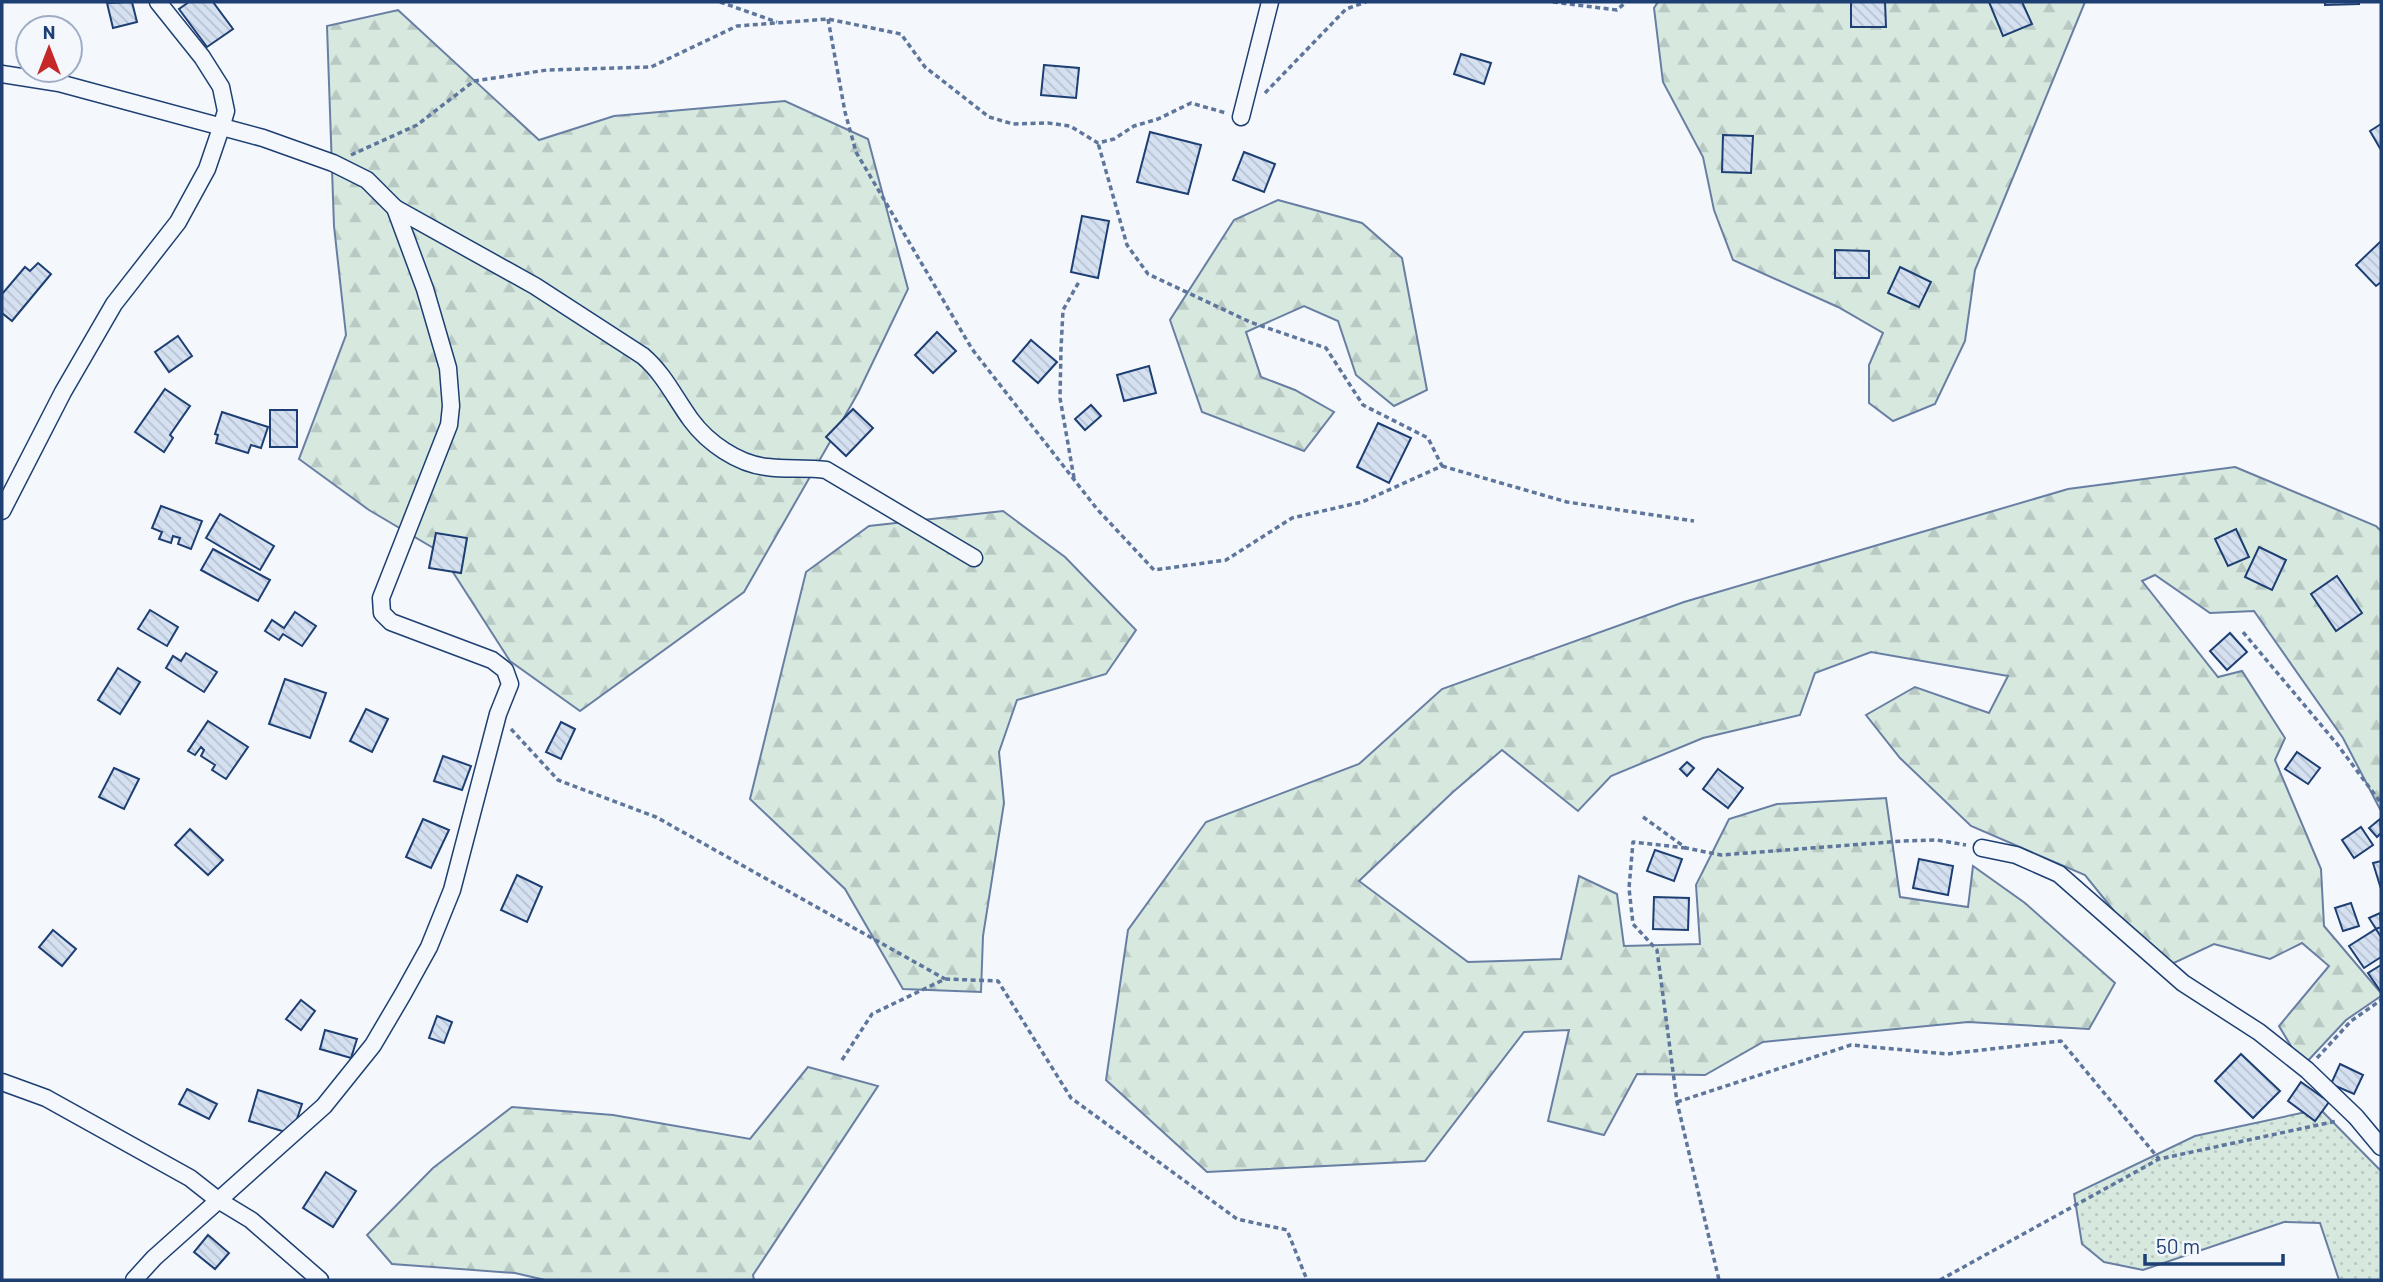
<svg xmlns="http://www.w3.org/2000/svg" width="2383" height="1282" font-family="Barlow,sans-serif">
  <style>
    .grass { fill: url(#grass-dots); stroke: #687fa3; stroke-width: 2 }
    .forest { fill: url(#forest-firs); stroke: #687fa3; stroke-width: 2 }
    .building { fill: url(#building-back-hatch); stroke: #1d3f73; stroke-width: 2 }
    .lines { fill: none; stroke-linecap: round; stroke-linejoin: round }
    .minor-casing { stroke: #1d3f73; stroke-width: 19 }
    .path { stroke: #5e769c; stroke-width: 3.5; stroke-dasharray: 5 3.5; stroke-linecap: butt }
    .minor { stroke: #f4f7fb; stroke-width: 16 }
  </style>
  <defs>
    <pattern id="grass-dots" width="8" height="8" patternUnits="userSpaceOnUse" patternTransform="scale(1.75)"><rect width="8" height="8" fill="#d7e8df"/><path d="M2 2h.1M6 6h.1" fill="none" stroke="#b8c8c3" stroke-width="1.8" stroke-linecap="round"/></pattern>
    <pattern id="forest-firs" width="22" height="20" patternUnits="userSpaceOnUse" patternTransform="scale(1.75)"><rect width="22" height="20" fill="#d7e8df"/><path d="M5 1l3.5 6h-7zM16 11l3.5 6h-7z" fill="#b8c8c3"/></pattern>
    <pattern id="building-back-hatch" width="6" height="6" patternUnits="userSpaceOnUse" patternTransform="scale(1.75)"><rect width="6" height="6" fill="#d5e0f0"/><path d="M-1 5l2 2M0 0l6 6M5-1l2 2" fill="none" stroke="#b6c1d1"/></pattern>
  </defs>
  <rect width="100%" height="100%" fill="#f4f7fb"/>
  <polygon class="grass" points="2320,1109 2381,1171 2381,1280 2339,1280 2320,1223 2284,1222 2143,1270 2104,1262 2082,1244 2074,1194 2195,1136"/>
  <g class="forest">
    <polygon points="1658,2 2085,2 1975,270 1965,341 1935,404 1893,421 1869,403 1869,365 1883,333 1838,307 1733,260 1714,210 1703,157 1663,82 1654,8"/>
    <polygon points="398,10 539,140 614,116 785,101 868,139 908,289 858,393 744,592 580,711 510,661 440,552 369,510 299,459 346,335 334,226 327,26"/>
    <polygon points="1278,200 1362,223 1402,258 1427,390 1394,406 1356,375 1338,321 1304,306 1246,332 1261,377 1295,390 1334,412 1304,451 1202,412 1170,320 1234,220"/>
    <polygon points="2235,467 2376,526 2381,531 2381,811 2343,738 2254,611 2210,613 2155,575 2142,581 2218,677 2242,671 2285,738 2275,760 2321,869 2324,926 2381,993 2381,996 2346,1020 2303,1066 2279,1026 2329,966 2302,943 2270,959 2214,944 2161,969 2085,875 1971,826 1900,758 1866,715 1915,687 1989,713 2008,676 1871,652 1815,673 1800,715 1703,738 1611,776 1578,811 1502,750 1453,792 1359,881 1468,962 1561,959 1579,876 1617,894 1624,946 1700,944 1696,885 1729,819 1777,804 1886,798 1900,897 1968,907 1973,866 2025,903 2115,983 2089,1029 1968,1022 1763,1042 1705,1075 1637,1074 1604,1135 1548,1121 1569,1030 1524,1032 1425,1161 1207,1172 1106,1080 1128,930 1206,822 1359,764 1442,689 1684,602 2068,489"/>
    <polygon points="1003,511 1065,557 1136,630 1106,674 1017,700 999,752 1004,803 983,936 981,992 903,989 845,889 750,799 806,572 869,526"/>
    <polygon points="808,1067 878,1086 753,1275 754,1280 545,1280 515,1273 392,1264 367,1235 433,1168 512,1107 613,1115 750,1139"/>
  </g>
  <g class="building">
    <polygon points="132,2 137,22 113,28 107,3"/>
    <polygon points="189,2 213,2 233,29 207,47 179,9"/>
    <polygon points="1851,2 1885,2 1886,27 1851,27"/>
    <polygon points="1989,2 2022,2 2032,24 2003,36"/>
    <polygon points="2325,2 2359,2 2359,4 2325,5"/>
    <polygon points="1461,54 1491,63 1484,84 1454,74"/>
    <polygon points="1044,65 1079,68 1076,98 1041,95"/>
    <polygon points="2381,124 2381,150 2370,131"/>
    <polygon points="1150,132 1201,145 1188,194 1137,182"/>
    <polygon points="1723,135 1753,136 1751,173 1722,172"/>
    <polygon points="1244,152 1275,164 1264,192 1233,180"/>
    <polygon points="1082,216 1109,221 1098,278 1071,272"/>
    <polygon points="2381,241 2381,282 2376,286 2356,265"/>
    <polygon points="1835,250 1869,251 1869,278 1835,278"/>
    <polygon points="38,263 51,274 12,321 2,313 2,294 25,267 30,271"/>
    <polygon points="1900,267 1931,282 1919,307 1888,293"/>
    <polygon points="937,332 956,351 933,373 915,355"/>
    <polygon points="178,336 192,356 169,372 155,352"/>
    <polygon points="1031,340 1057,362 1038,383 1013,361"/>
    <polygon points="1149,366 1156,393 1124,401 1117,375"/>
    <polygon points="165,389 190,406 170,435 173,438 164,452 135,432"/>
    <polygon points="1091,405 1101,416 1085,430 1075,419"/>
    <polygon points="853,409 873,428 846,456 826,437"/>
    <rect x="270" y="410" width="27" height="37"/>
    <polygon points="222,412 268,427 261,448 251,445 248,453 216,443 218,435 215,434"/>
    <polygon points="1378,423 1411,438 1389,483 1357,467"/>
    <polygon points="161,506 202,521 191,549 178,544 180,538 173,536 171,543 159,539 162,532 152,528"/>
    <polygon points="220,514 274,546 260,570 206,538"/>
    <polygon points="2236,529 2249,557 2228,566 2215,539"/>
    <polygon points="436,533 467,538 461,573 429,568"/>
    <polygon points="2259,547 2286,560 2272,590 2245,577"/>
    <polygon points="213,549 270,580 258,601 201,570"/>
    <polygon points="2337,576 2362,613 2336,631 2311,594"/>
    <polygon points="150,610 178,627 167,646 138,629"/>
    <polygon points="295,612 316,626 302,646 283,634 279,640 265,631 272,620 284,628"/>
    <polygon points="2230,633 2247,652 2227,670 2210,651"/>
    <polygon points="186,653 217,672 204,692 166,668 173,656 181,661"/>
    <polygon points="118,668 140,682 120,714 98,700"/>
    <polygon points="285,679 326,693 310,738 269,724"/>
    <polygon points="366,709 388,719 372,752 350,741"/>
    <polygon points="208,721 248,747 226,779 212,770 215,765 201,756 204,750 201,747 195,755 188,751"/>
    <polygon points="561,722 575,729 561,759 546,752"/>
    <polygon points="2297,752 2320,768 2308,784 2285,769"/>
    <polygon points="443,756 471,766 462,790 434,781"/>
    <polygon points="1687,762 1694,768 1687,776 1680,769"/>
    <polygon points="114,768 139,779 124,809 99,797"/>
    <polygon points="1718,769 1743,788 1728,808 1703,789"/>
    <polygon points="423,819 449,830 431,868 406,857"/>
    <polygon points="2380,819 2381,833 2377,837 2369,828"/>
    <polygon points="2361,827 2373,845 2354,858 2342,840"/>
    <polygon points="190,829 223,860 208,875 175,845"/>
    <polygon points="1655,850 1682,859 1674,881 1647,871"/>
    <polygon points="1919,859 1953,866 1948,895 1913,888"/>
    <polygon points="2381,861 2381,889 2373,863"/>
    <polygon points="517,875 542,887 527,922 501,910"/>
    <polygon points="1654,897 1689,898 1688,930 1653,929"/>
    <polygon points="2351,903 2359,926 2343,931 2335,908"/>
    <polygon points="2380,913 2381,927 2376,929 2369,918"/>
    <polygon points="2376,929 2381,937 2381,957 2364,968 2349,946"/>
    <polygon points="53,930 76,949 62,966 39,947"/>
    <polygon points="2381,965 2381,992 2368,973"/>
    <polygon points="301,1000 315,1011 301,1030 286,1019"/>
    <polygon points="437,1016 452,1022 444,1043 429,1038"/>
    <polygon points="325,1030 357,1039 351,1058 320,1049"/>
    <polygon points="2241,1054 2280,1091 2253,1118 2215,1081"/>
    <polygon points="2340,1064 2363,1075 2354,1094 2331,1084"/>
    <polygon points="2301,1082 2329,1102 2315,1121 2288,1101"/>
    <polygon points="187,1089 217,1104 209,1119 179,1104"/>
    <polygon points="258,1090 302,1104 292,1134 249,1121"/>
    <polygon points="326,1172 356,1191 333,1227 303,1208"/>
    <polygon points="208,1235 229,1253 215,1269 194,1252"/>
  </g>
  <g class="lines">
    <g class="minor-casing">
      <g id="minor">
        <polyline points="2,74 59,83 263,138 333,163 367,180 395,208 425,289 448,368 451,406 449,425 381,598 382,613 391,622 492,660 505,670 510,684 498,714 452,890 429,947 403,994 373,1045 324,1106 154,1258 134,1280"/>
        <polyline points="1241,117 1270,2"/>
        <path d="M395,208L535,286L643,356C664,374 675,398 691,420C708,443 738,464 767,467C786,470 806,467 826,470L974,558"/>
        <polyline points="2,511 63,392 114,304 178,222 207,169 221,128 226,111 221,87 202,57 158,2"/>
        <polyline points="1982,848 2016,855 2059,874 2183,983 2259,1032 2307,1070 2356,1117 2381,1147"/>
        <polyline points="2,1082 46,1098 190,1178 218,1200 251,1220 320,1280"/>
      </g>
    </g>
    <g class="path">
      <polyline points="720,2 777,22"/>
      <polyline points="1553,2 1617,10 1626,2"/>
      <polyline points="828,19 845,112 856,152 972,349 1097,509 1154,570 1226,560 1292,518 1362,502 1442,466 1428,438 1363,405 1326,348 1250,322 1148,274 1127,245 1098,143"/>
      <polyline points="1265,93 1346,9 1366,2"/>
      <polyline points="351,155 417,125 474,81 547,70 651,67 737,26 828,19 901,34 925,67 989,117 1013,124 1048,123 1070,126 1098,143 1114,139 1134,126 1158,119 1191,103 1226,113"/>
      <polyline points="1442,466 1567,502 1694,521"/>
      <polyline points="1074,478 1060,398 1061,349 1063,310 1080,280"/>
      <polyline points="2243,632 2337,744 2381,803"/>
      <polyline points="511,729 558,780 656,817 945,979"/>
      <polyline points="1643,817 1686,848 1721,855 1903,841 1937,840 1966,845"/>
      <polyline points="1686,848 1633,842 1629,888 1633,924 1657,950 1677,1102 1719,1280"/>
      <polyline points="2317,1058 2351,1021 2381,1000"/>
      <polyline points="842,1060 872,1014 945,979 998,981 1071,1098 1237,1219 1287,1230 1307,1280"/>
      <polyline points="1677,1102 1851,1045 1947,1054 2061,1041 2159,1159"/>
      <polyline points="1940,1280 2159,1159 2337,1121"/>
    </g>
    <use href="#minor" class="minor"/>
  </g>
  <rect width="2383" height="1282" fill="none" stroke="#1d3f73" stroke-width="7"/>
  <g transform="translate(49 49)"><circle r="33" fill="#f4f7fb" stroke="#9eadc5" stroke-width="2"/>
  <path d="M0-5L12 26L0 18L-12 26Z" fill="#c62828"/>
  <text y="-10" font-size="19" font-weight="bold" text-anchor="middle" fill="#1d3f73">N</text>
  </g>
  <path d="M2145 1254v10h138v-10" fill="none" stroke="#1d3f73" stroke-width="3.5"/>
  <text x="2156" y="1254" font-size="21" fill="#1d3f73" stroke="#f4f7fb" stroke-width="5" paint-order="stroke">50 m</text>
</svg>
